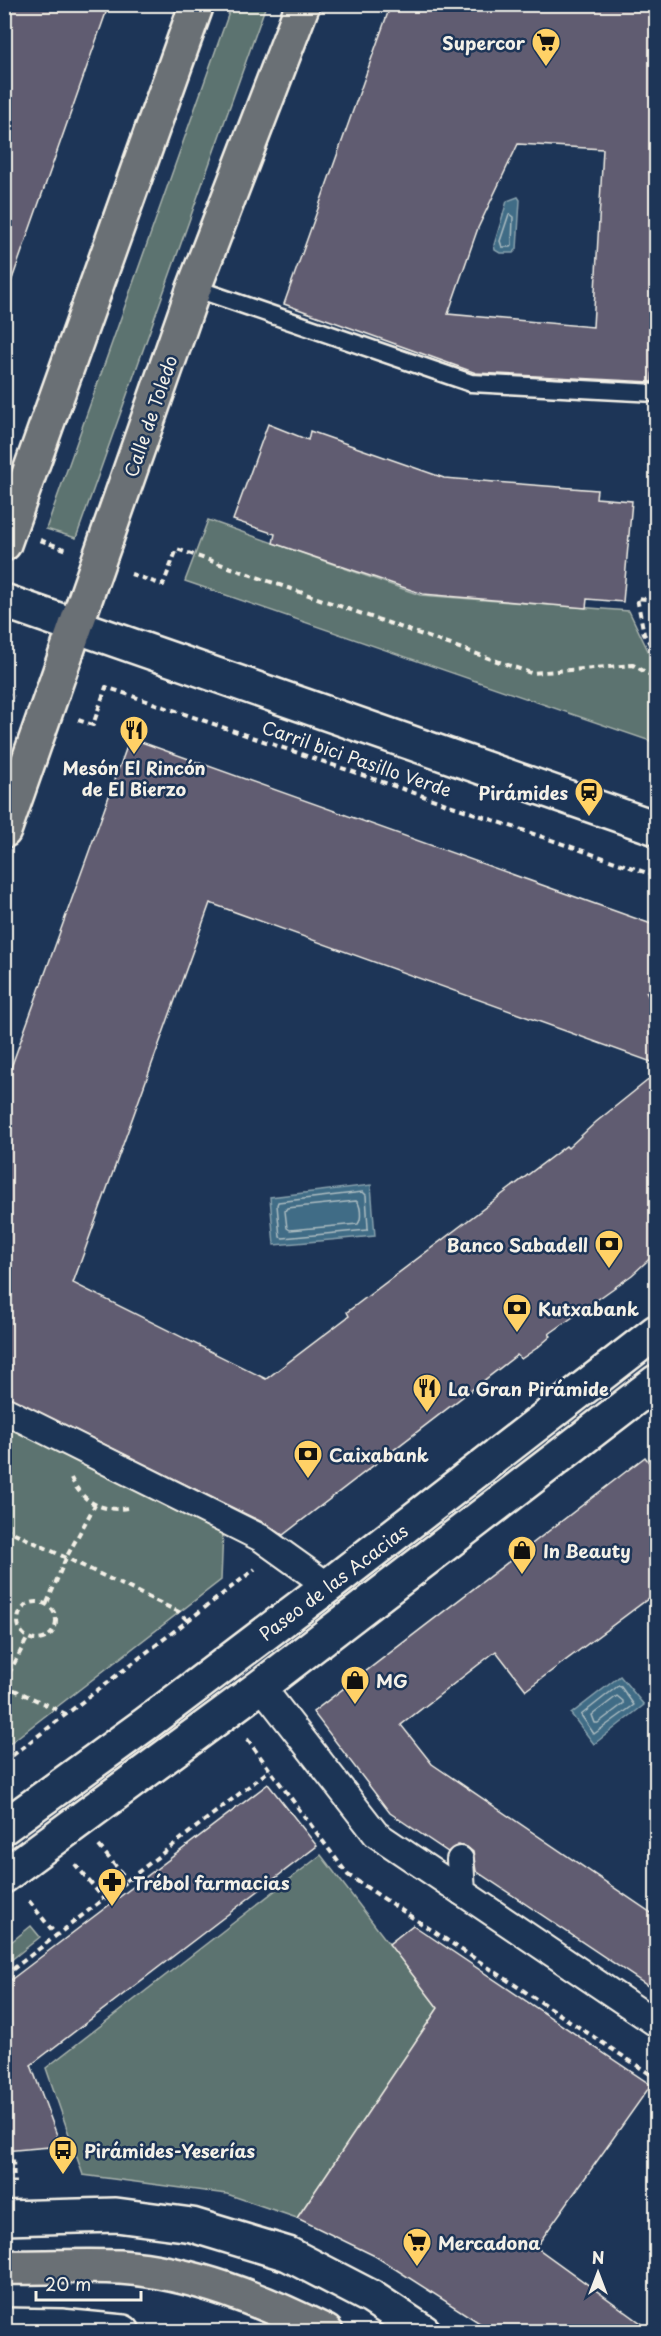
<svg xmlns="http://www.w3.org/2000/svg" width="661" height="2336" font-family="'Playpen Sans',sans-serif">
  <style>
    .green { fill: #5b736f; stroke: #a8b2ac; stroke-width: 1.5 }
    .water { fill: #406c86; stroke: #88a1ad; stroke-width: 1.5 }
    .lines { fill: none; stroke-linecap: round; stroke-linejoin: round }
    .shore { stroke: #acbcc1; stroke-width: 1.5 }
    .building { fill: #615c71; stroke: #f4f1e8; stroke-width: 1.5; fill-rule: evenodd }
    .service-casing { stroke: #f4f1e8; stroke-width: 21 }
    .pedestrian-casing { stroke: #f4f1e8; stroke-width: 30 }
    .minor-casing { stroke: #f4f1e8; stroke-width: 38 }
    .tertiary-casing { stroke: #f4f1e8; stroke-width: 38 }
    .secondary-casing { stroke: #f4f1e8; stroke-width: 38 }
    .primary-casing { stroke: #f4f1e8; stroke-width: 38 }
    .path { stroke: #f4f1e8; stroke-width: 4; stroke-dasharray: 6 4.5; stroke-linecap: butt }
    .service { stroke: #1d3557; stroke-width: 16 }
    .pedestrian { stroke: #1d3557; stroke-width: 26 }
    .minor { stroke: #1d3557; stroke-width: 33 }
    .tertiary { stroke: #1d3557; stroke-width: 33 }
    .secondary { stroke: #1d3557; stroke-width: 33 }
    .primary { stroke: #6b6f75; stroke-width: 33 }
    .labels { text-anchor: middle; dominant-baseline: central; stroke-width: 5; stroke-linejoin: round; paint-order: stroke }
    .poi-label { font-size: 18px; font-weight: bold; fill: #f4f1e8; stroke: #1d3557; text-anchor: start }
    .street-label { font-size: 18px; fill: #f4f1e8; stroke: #1d3557 }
  </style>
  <rect width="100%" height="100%" fill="#1d3557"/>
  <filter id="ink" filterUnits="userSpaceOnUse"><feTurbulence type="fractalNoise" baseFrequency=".0167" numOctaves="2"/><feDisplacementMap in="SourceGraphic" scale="12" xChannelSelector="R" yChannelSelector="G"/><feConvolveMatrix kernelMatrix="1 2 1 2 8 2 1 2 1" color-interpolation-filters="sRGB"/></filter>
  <g filter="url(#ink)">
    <g class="green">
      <polygon points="232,4 266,5 76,538 46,529"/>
      <polygon points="208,520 420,595 629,611 653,661 656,662 656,743 185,581"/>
      <polygon points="5,1421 223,1529 221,1580 5,1747"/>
      <polygon points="321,1855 438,2008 297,2218 227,2194 83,2175 46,2068"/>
      <polygon points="31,1926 40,1937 5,1965 5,1947"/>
    </g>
    <g class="water">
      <polygon points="518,197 520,200 517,249 513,253 500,253 495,250 494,245 507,201"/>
      <polygon points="371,1185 375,1236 274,1245 270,1197"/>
      <polygon points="620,1676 644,1705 594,1744 571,1714"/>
    </g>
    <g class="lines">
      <g class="shore">
        <polygon points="509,214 513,217 512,245 510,247 502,247 500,241"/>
        <polygon points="363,1192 366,1195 368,1228 367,1230 283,1238 280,1237 277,1205 278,1202"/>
        <path d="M356,1201C361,1204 362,1219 358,1224L290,1230L287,1228L285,1211L287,1208Z"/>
        <polygon points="618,1686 621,1687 634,1705 594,1734 581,1715"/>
        <polygon points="617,1696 623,1701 623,1704 598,1723 595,1723 592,1715"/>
      </g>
    </g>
    <g class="building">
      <polygon points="4,4 109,4 9,288 4,287"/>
      <path d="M391,4H657V305L652,382L476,373L284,304ZM518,144L603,149L593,327L448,314L478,228Z"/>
      <polygon points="268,424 308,440 310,431 444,478 597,490 596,498 632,501 623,602 587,599 586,608 423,594 273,543 275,534 233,520"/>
      <polygon points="130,738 657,926 657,987 646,992 657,1012 657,1064 210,903 73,1283 266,1379 349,1316 347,1312 566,1146 568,1148 596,1122 657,1073 657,1252 632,1275 549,1334 551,1336 537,1348 521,1359 517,1355 283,1535 268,1525 4,1395 4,1087"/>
      <polygon points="645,1457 657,1473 657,1592 526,1690 496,1651 401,1725 432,1764 657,1917 657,1992 476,1871 473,1852 467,1847 458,1845 448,1852 390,1813 313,1712"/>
      <polygon points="268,1784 317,1846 31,2065 61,2146 4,2151 4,1985"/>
      <polygon points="413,1925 651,2085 536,2247 652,2331 492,2331 375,2256 297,2218 438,2008 389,1944"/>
    </g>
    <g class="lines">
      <g class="service-casing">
        <polyline id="service" points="194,288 471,383 656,393"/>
      </g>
      <g class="pedestrian-casing">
        <g id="pedestrian">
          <polyline points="4,1410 261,1538 328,1586"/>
          <polyline points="261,1686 376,1834 462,1892"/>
          <polyline points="460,1860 462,1892 656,2023"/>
        </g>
      </g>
      <g class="minor-casing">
        <polyline id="minor" points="4,601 656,828"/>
      </g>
      <g class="tertiary-casing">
        <g id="tertiary">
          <polyline points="4,2218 116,2215 192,2225 288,2254 371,2297 424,2332"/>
          <polyline points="4,2325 61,2326 123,2332"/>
        </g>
      </g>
      <g class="secondary-casing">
        <g id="secondary">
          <polyline points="4,1827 147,1723 328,1586 656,1332"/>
          <polyline points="4,1876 261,1686 656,1382"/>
        </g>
      </g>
      <g class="primary-casing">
        <g id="primary">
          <polyline points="4,544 197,4"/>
          <polyline points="4,831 194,288 303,4"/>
          <path d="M4,2267C43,2268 82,2265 120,2267C192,2272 262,2300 326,2332"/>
        </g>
      </g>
      <g class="path">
        <polyline points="40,540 67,550"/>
        <polyline points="131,574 163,585 177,549 531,673 633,665 656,678"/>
        <polyline points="656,600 637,598 644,634 656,653"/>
        <polyline points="4,693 14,697"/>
        <polyline points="78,720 93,725 106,687 656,876"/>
        <path d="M71,1478C83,1503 102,1512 128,1508"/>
        <polyline points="4,1528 179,1612 187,1620"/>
        <circle cx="37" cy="1621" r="19"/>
        <polyline points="47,1603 66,1558 95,1505"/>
        <polyline points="4,1683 28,1637"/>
        <polyline points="4,1685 66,1714"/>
        <polyline points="247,1739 348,1875 656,2078"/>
        <polyline points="4,1762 255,1569"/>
        <polyline points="99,1846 128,1881"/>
        <polyline points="75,1864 104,1899"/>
        <polyline points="29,1901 56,1935"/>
        <polyline points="4,1976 270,1770"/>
        <polyline points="4,2158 13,2158 14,2183"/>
      </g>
      <use href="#service" class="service"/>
      <use href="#pedestrian" class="pedestrian"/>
      <use href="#minor" class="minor"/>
      <use href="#tertiary" class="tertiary"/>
      <use href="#secondary" class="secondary"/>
      <use href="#primary" class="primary"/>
    </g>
  </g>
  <defs>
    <g id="supermarket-pin" transform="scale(1.5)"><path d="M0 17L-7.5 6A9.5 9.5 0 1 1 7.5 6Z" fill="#ffd166" stroke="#1d3557"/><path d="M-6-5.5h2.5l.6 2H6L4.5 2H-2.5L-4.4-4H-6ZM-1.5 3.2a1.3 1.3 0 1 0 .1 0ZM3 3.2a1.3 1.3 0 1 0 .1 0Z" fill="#111"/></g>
    <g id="restaurant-pin" transform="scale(1.5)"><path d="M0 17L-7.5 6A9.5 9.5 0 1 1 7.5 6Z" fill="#ffd166" stroke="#1d3557"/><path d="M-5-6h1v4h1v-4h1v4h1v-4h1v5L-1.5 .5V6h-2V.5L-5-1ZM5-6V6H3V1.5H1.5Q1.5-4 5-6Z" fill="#111"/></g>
    <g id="station-pin" transform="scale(1.5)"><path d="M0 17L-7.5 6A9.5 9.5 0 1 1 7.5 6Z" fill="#ffd166" stroke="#1d3557"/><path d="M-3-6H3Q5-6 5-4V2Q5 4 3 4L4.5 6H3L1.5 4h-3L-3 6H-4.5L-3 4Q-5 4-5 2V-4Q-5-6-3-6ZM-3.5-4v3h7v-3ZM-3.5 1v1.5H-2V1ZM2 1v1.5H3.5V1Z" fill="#111"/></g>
    <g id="bank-pin" transform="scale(1.5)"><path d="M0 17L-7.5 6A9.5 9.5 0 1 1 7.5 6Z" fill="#ffd166" stroke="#1d3557"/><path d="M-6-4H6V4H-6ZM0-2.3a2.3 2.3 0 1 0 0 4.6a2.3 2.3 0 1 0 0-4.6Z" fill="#111"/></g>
    <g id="shop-pin" transform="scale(1.5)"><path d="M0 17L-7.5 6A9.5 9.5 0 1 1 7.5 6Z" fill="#ffd166" stroke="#1d3557"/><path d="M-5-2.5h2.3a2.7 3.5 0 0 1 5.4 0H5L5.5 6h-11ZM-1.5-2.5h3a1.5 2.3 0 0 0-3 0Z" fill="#111"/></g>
    <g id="pharmacy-pin" transform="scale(1.5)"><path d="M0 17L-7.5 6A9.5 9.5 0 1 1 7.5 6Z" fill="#ffd166" stroke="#1d3557"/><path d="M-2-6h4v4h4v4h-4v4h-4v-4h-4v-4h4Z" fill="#111"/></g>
    <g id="bus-pin" transform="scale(1.5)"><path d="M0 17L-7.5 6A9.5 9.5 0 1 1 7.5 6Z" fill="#ffd166" stroke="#1d3557"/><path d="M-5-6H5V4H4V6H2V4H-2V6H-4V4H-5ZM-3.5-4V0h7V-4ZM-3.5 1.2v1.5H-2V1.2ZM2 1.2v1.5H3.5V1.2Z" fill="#111"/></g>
  </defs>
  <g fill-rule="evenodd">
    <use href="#supermarket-pin" x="546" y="42"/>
    <use href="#restaurant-pin" x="134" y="730"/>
    <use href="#station-pin" x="589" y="792"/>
    <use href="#bank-pin" x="609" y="1244"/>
    <use href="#bank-pin" x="517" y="1308"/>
    <use href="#restaurant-pin" x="427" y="1388"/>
    <use href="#bank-pin" x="308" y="1454"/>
    <use href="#shop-pin" x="522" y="1550"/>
    <use href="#shop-pin" x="355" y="1680"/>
    <use href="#pharmacy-pin" x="112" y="1882"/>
    <use href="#bus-pin" x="63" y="2150"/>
    <use href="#supermarket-pin" x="417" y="2242"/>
  </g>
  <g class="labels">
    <g class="poi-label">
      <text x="525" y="42" text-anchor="end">Supercor</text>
      <text x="134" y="767" text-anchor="middle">Mesón El Rincón<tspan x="134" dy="21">de El Bierzo</tspan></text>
      <text x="568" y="792" text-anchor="end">Pirámides</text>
      <text x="588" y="1244" text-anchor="end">Banco Sabadell</text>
      <text x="538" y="1308">Kutxabank</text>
      <text x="448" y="1388">La Gran Pirámide</text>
      <text x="329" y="1454">Caixabank</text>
      <text x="543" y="1550">In Beauty</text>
      <text x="376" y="1680">MG</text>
      <text x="133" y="1882">Trébol farmacias</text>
      <text x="84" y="2150">Pirámides-Yeserías</text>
      <text x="438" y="2242">Mercadona</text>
    </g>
    <g class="street-label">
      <text transform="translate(150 416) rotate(-71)">Calle de Toledo</text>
      <text transform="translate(357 758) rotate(19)">Carril bici Pasillo Verde</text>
      <text transform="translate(333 1582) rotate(-37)">Paseo de las Acacias</text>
    </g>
  </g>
  <rect width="661" height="2336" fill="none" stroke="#1d3557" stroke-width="24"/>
  <rect x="12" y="12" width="637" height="2312" fill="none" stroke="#f4f1e8" stroke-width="2" filter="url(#ink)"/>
  <g transform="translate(598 2273)" stroke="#1d3557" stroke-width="4.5" paint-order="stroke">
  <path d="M0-4.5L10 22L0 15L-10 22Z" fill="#f4f1e8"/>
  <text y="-9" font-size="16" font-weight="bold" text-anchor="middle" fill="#f4f1e8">N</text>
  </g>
  <path d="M36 2291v9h105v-9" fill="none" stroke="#f4f1e8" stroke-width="3"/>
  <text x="45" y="2291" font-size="18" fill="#f4f1e8" stroke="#1d3557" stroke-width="4.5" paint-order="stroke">20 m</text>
</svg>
